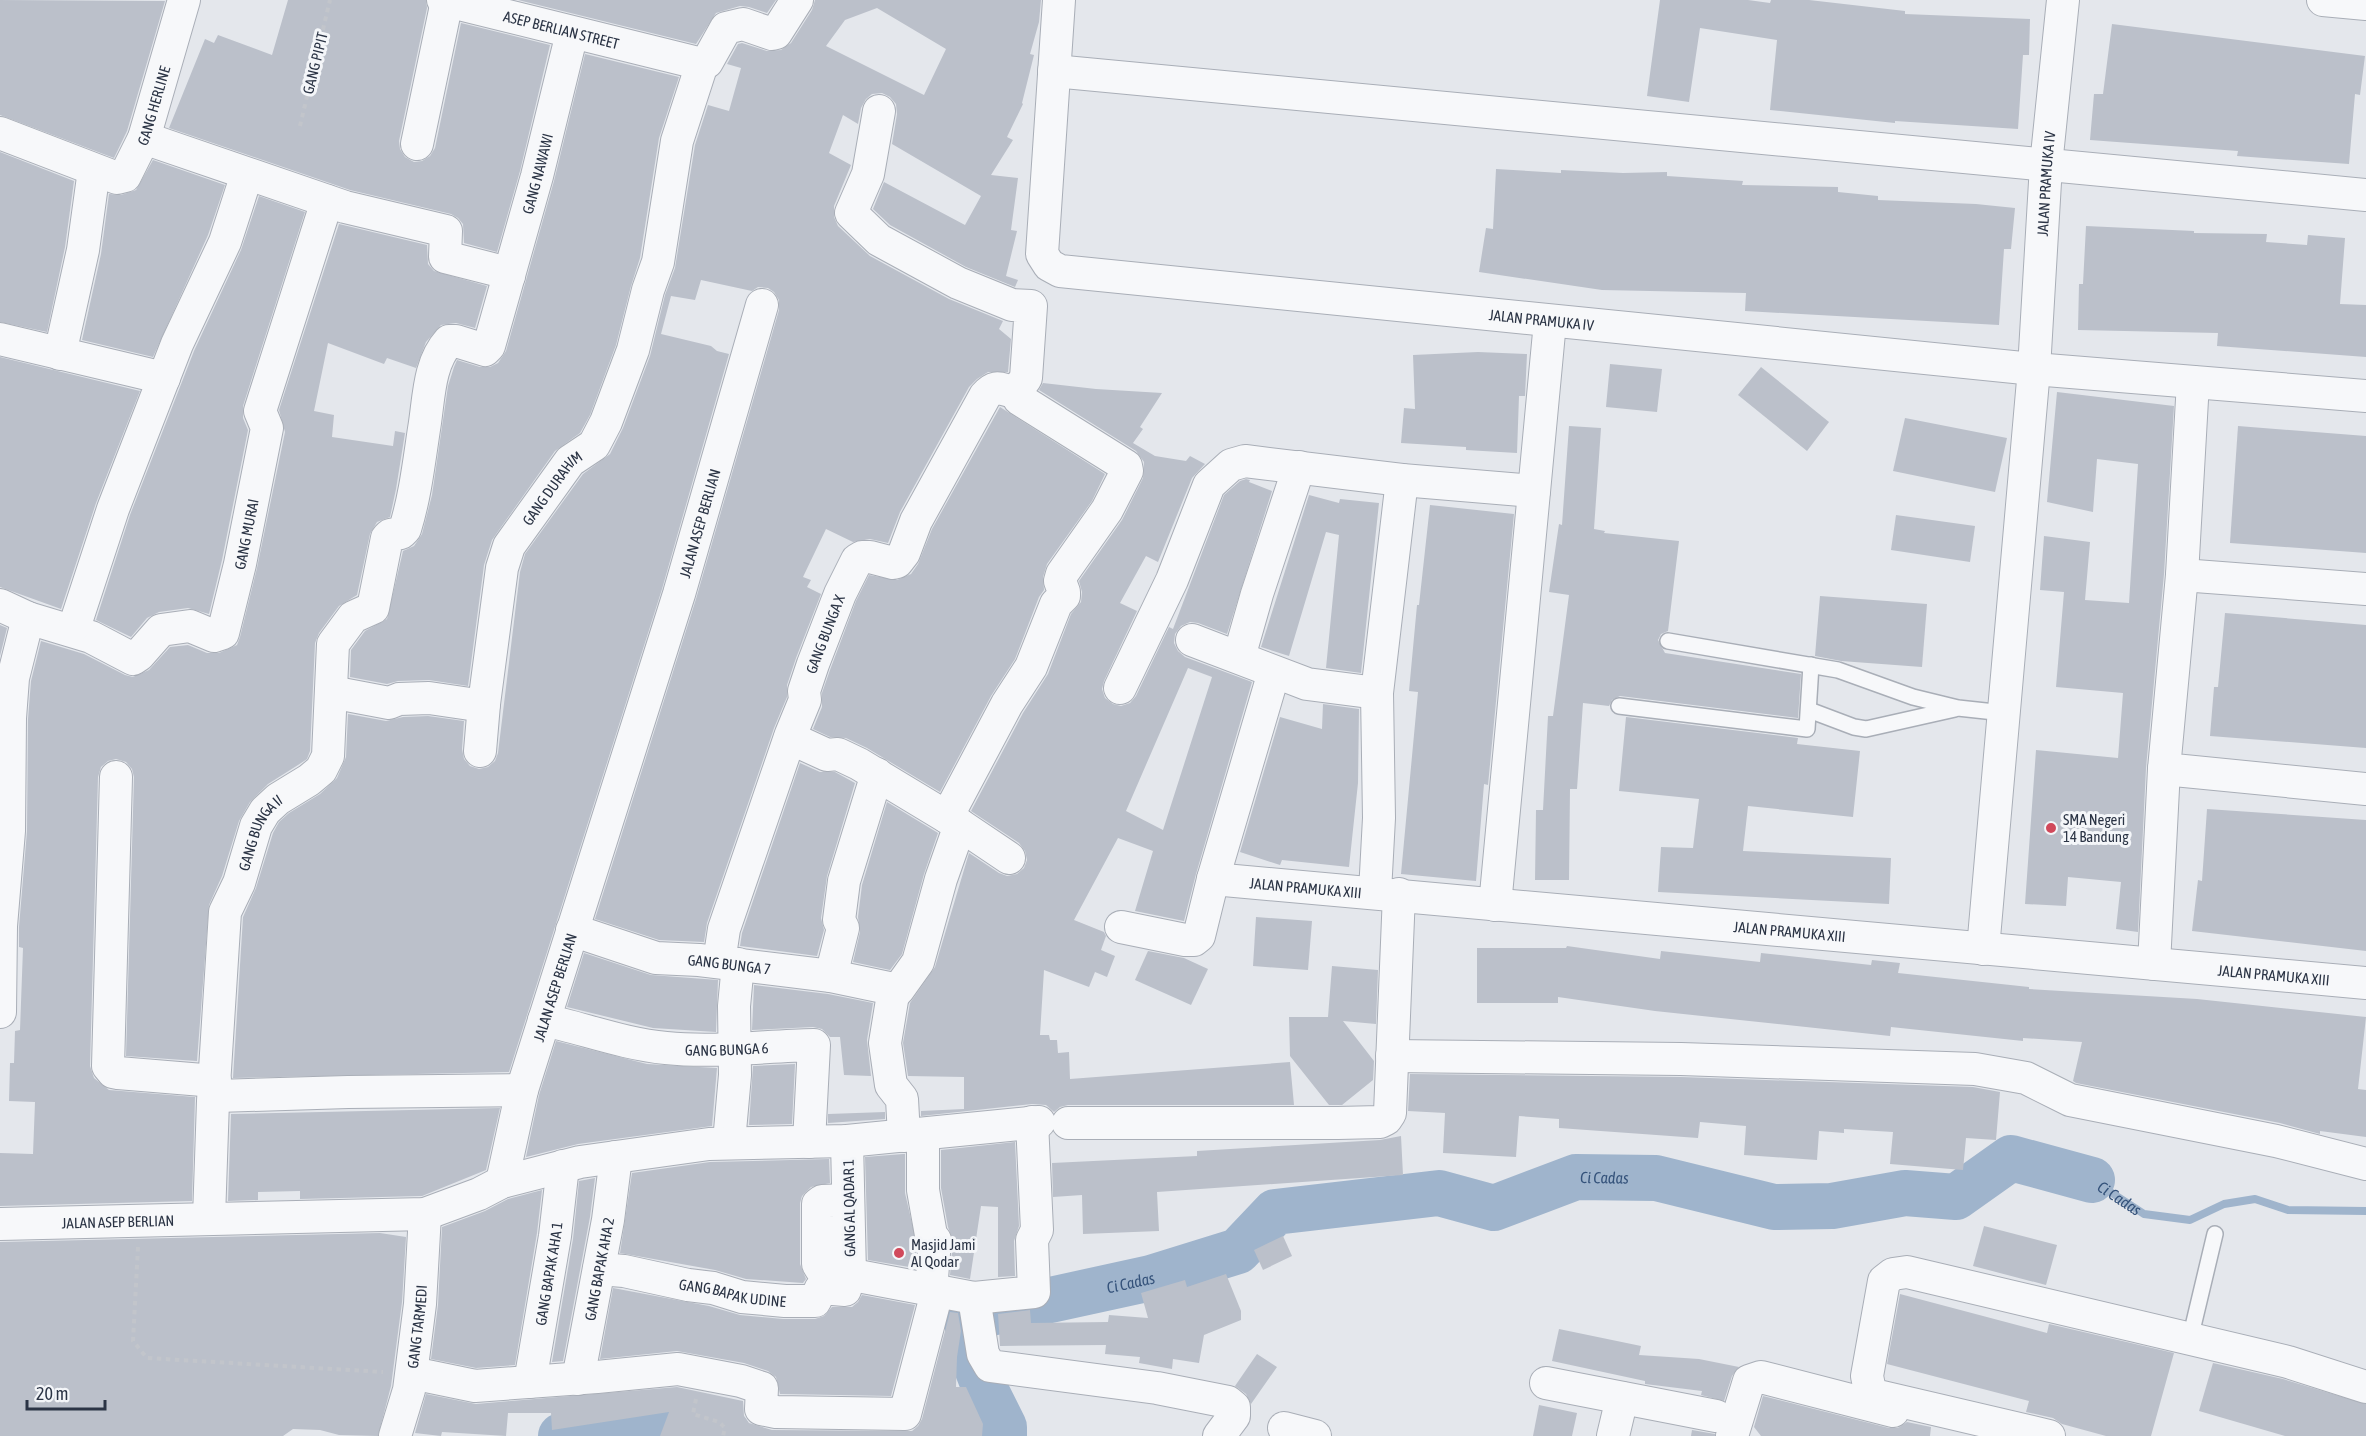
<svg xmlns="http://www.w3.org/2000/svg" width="2366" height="1436" font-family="'Asap Condensed',sans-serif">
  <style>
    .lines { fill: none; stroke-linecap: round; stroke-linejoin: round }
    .stream { stroke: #9fb4cc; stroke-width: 8 }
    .river { stroke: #9fb4cc; stroke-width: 46 }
    .building { fill: #bbc0ca; fill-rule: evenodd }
    .service-casing { stroke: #a9aeb7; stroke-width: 18 }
    .minor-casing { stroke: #a9aeb7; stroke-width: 34 }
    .path { stroke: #c2c5cb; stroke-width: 4; stroke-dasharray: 4.5 4.5; stroke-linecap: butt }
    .service { stroke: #f7f8fa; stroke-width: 15 }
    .minor { stroke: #f7f8fa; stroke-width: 32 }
    .poi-dot { fill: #d1495b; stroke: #f4f6f9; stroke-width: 2 }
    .labels { text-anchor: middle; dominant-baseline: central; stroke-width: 6; stroke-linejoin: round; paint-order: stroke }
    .street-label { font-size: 15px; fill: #2b3445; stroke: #f4f6f9 }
    .poi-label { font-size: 15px; fill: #2b3445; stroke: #f4f6f9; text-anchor: start }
    .water-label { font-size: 16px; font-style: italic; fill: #34527a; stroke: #f4f6f9 }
  </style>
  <rect width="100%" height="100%" fill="#e4e7ec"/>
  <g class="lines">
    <path class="stream" id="s1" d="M2092,1180L2144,1214L2190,1220L2224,1204L2255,1199L2288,1210L2366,1211"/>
    <g class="river">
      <polyline points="561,1436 668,1417 688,1420 727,1432 726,1436"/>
      <path id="s2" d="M1004,1436V1427L986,1391L968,1345V1318L1151,1278L1238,1251L1275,1212L1439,1193L1494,1208L1576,1177L1656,1178L1774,1207L1832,1206L1905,1193L1956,1197L2011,1158L2092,1180"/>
    </g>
  </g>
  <g class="building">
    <polygon points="0,0 165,1 127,131 114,158 0,115"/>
    <polygon points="288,0 426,0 427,8 399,141 400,149 405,157 414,162 422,161 430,156 435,148 461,23 550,45 520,171 497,252 464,243 463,224 458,218 451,214 350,190 169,128 205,39 214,43 218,35 272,55"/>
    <polygon points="518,0 776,0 767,13 749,7 740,6 716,13 696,44"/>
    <path d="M815,0H1041L1039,22L1030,54L1034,55L1022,103L1023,104L1007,137L1013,140L991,175L1018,178L1011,230L1017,231L1006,276L1018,280L1015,287L966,267L890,225L873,209L884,182L965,225L981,196L892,144L897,114L896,104L890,97L882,93L872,94L866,99L861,108L858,124L843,115L829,153L851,165L834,206V217L838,226L870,256L949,299L1003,321L999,329L1011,339L1008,372H988L977,379L969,387L900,512L888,543L870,539L853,542L826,529L803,577L811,580L807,587L821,594L796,658L787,685V697L774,728L707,923L704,942L659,940L595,919L696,599L779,310V300L774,292L768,288L758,287L752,291L701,280L695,300L671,296L661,334L711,346L717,351L729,354L662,589L509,1072L233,1078L243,917L256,888L273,833L279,822L289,813L320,794L337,778L346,757L348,714L386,721L403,717L428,716L464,721L462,749L464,759L470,766L479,769L488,767L495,761L498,753L520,572L525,554L583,474L610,454L623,428L650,356L665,295L675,268L695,145L708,105L729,111L741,68L727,64L738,44L742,43L767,51L781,50L791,43L812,10ZM877,8L946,49L924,95L826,46L845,20Z"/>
    <polygon points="1660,0 1748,0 1770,3 1771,0 1809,0 1905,11 1905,14 2030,19 2029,55 2023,55 2018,129 1895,121 1895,123 1770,110 1777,40 1700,28 1689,102 1647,96"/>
    <polygon points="2112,24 2365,56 2360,95 2355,94 2349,164 2237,156 2238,151 2090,140 2094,94 2103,94"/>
    <polygon points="585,54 679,77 659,138 640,258 631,286 616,345 590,415 580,433 555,451 492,540 484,565 468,686 429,680 398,681 387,684 350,677 351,650 365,631 387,619 403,551 414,546 422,534 432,495 448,386 454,367 457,360 480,367 490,367 498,363 506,351 554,181"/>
    <polygon points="0,152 74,181 65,247 47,332 0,322"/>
    <polygon points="153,160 225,185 208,235 153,357 82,340 101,254 109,194 121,195 136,190"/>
    <polygon points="1496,169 1561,173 1561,170 1623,173 1667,172 1667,176 1743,181 1742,185 1838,187 1838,192 1878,196 1878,200 1976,204 2015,208 2011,249 2004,249 1999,325 1745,311 1746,293 1602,290 1479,272 1486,228 1493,229"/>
    <polygon points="259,196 305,212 243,406 243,418 248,430 222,560 209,614 188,608 159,612 147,618 131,637 96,620 130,515 194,351 241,250"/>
    <polygon points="339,224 427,245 428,264 434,271 487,286 475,328 456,323 441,325 426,342 416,368 387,358 384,364 328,343 314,411 334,415 332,437 393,446 395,431 405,433 396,489 390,517 377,522 370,534 357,595 339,606 319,633 315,643 310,751 307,759 298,765 268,784 250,802 239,821 222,876 209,905 197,1061 126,1056 134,777 132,769 126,762 116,759 108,761 101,767 98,777 90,1066 94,1078 109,1090 195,1097 192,1201 0,1206 0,1153 33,1154 35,1102 9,1101 10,1063 14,1063 15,1031 20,1030 23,948 19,947 19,927 27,831 28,719 31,681 41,641 84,654 125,675 133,677 149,670 170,647 188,645 207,653 219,653 237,645 240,637 257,568 285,432 279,410"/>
    <polygon points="2086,226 2194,231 2194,233 2267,234 2266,242 2307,245 2308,235 2345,238 2340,304 2366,305 2366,357 2217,346 2218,333 2078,330 2079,284 2083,284"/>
    <polygon points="1478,352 1527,354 1525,396 1519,396 1517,453 1466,450 1466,447 1401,443 1404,408 1415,409 1413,355"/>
    <polygon points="0,357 140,391 96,503 61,609 0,587"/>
    <polygon points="1610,364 1662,369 1657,412 1606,407"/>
    <polygon points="1761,367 1829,422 1807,451 1738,395"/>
    <path d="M1043,383L1096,389L1162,393L1140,427L1143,429L1133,443L1155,456L1186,461L1190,456L1205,464L1192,478L1158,562L1146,556L1120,603L1137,611L1104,681L1102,689L1105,698L1113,704L1121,706L1130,703L1136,696L1169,627L1173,629L1224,495L1240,481L1246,479L1250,480L1249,482L1272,491L1227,634L1198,623L1190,622L1181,626L1175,634L1174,643L1178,651L1185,657L1252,682L1196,874L1184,921L1135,911L1153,851L1118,838L1074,920L1104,932L1106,936L1101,950L1115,956L1107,977L1095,972L1089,987L1044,970L1040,1035H1049L1050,1040H1057L1058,1053L1069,1052L1070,1079L1290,1062L1294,1105H1068L1060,1107L1054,1112L1046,1105L1032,1104L921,1116V1111L964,1109V1077L908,1076L903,1043L910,1003L935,967L969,853L999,873L1007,876L1017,874L1024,868L1027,860L1025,851L1019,843L971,811L1023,713L1048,674L1071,614L1081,602L1082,592L1079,581L1122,520L1143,478L1144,462L1136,451L1039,390ZM1188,668L1212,677L1163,830L1126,811Z"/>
    <polygon points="2057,392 2174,406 2164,574 2146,768 2138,932 2116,929 2121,882 2068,877 2066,906 2025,904 2036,750 2118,758 2123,693 2056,687 2064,592 2040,590 2044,536 2090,542 2085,600 2129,603 2138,464 2097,459 2093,512 2047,502"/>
    <polygon points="1000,407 1105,474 1092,501 1047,564 1043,577 1044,590 1039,597 1015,659 991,696 940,792 867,748 846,738 830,737 813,729 822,707 822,693 830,670 856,601 869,575 897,580 911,574 918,564 932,529"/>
    <polygon points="1905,418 2007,438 1995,492 1893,471"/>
    <polygon points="1569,426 1601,428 1594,529 1605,531 1604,533 1679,541 1668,631 1661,634 1658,640 1665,653 1801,674 1798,718 1620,696 1612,700 1609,706 1583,703 1577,789 1570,789 1569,880 1535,880 1536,810 1543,810 1548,716 1553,716 1569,595 1549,592 1559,524 1562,525"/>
    <polygon points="2238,426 2366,436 2366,553 2230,543"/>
    <polygon points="1309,495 1339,503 1340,499 1379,503 1361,673 1326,668 1339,535 1326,532 1289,656 1261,647"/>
    <polygon points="1430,505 1514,514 1488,785 1484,784 1476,881 1401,874 1418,692 1409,691 1417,605 1419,605"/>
    <polygon points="1896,515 1975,526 1970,562 1891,550"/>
    <polygon points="1820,596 1927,604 1922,667 1841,661 1815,656"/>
    <polygon points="2225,613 2366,625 2366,748 2210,736 2214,687 2218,687"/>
    <polygon points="0,625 7,628 0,656"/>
    <polygon points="1323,704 1359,709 1358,783 1349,867 1282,860 1280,865 1240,852 1280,717 1322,729"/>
    <polygon points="1626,717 1798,738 1797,744 1860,751 1853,817 1748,806 1743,851 1891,858 1889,904 1658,892 1661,847 1693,848 1699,799 1619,791"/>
    <polygon points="800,763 820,772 835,772 855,783 827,876 821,918 824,930 817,956 740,946 742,933"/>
    <polygon points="887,802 938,833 924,874 902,954 890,970 853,962 860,932 858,917 862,885"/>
    <polygon points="2207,809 2366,820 2366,951 2192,931 2198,880 2202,881"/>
    <polygon points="1256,917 1312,921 1308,970 1253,966"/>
    <polygon points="1567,946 1660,959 1661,951 1760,962 1761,953 1871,965 1872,960 1900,963 1898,973 2029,987 2029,989 2197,999 2366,1017 2358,1089 2366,1090 2366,1137 2320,1131 2320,1134 2280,1123 2076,1083 2073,1081 2082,1042 2023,1038 2023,1041 1891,1027 1890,1036 1655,1011 1558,997 1558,1003 1477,1003 1477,948 1566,948"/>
    <polygon points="1148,951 1184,958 1208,969 1191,1005 1135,980"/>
    <polygon points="584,953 651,975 718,980 716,1032 653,1028 567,1007"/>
    <polygon points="1332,966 1378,970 1376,1024 1343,1021 1374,1061 1373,1080 1342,1105 1329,1105 1290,1056 1289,1017 1328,1017"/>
    <polygon points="754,985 828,994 873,1003 867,1040 871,1076 844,1075 840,1037 830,1037 822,1029 813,1027 752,1030"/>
    <polygon points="556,1041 647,1064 717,1068 712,1126 578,1144 526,1157 539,1095"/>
    <polygon points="795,1064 792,1124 749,1125 753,1066"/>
    <polygon points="1410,1074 1681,1077 1973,1087 2000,1092 1996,1140 1966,1138 1963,1170 1890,1164 1893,1132 1844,1129 1844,1133 1819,1131 1817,1160 1744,1155 1746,1126 1700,1122 1698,1138 1559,1128 1559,1119 1519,1116 1516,1157 1443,1153 1445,1113 1408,1111"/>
    <polygon points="500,1108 486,1170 422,1196 300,1199 300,1191 258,1192 258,1200 228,1201 231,1114"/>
    <polygon points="885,1112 885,1119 828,1123 828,1114"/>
    <polygon points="1401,1136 1403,1175 1157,1192 1159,1231 1083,1234 1082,1195 1053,1197 1052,1163 1197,1156 1197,1151 1380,1140"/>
    <polygon points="1015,1142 1019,1226 1014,1241 1015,1276 998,1277 998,1207 981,1206 970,1279 950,1275 953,1241 948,1227 941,1188 941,1150"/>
    <polygon points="903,1154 905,1154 905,1193 917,1245 915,1268 868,1260 865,1157"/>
    <polygon points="829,1159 830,1183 811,1187 802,1196 800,1203 800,1264 806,1279 803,1283 746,1279 715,1270 620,1253 632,1173 710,1162"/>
    <polygon points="595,1178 590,1217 563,1361 552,1362 573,1239 579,1181"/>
    <polygon points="542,1190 537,1233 515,1365 476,1368 431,1359 438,1305 442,1227 485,1211 508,1199"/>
    <polygon points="1984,1226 2057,1245 2046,1285 1973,1266"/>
    <polygon points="380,1233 406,1237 402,1302 391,1386 378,1436 339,1435 320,1430 293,1429 283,1436 0,1436 0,1242"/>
    <polygon points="1283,1236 1292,1256 1263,1270 1254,1250"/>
    <polygon points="1226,1274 1241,1311 1241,1320 1204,1335 1199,1363 1173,1359 1172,1369 1139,1363 1140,1357 1105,1354 1106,1345 1000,1346 998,1314 1030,1310 1031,1323 1108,1322 1109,1315 1148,1318 1141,1293 1185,1280 1187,1287"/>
    <polygon points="613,1288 709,1306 740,1315 783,1319 815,1319 824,1316 832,1307 852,1307 858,1302 862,1295 915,1305 891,1396 780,1394 776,1377 768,1371 744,1363 677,1351 600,1359"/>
    <polygon points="1900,1294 2047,1333 2049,1324 2174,1353 2151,1436 2106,1436 2062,1424 2053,1418 2026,1412 2029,1401 1887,1364"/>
    <polygon points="950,1312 958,1313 961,1331 957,1357 956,1387 966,1387 983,1424 982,1436 660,1436 669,1412 552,1430 551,1413 508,1413 506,1436 442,1432 441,1436 415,1433 426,1394 476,1404 677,1387 743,1401 744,1416 749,1423 772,1430 912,1431 918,1426 922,1419"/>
    <polygon points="1559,1329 1641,1346 1639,1355 1699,1359 1739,1367 1732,1376 1724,1401 1701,1395 1702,1391 1645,1384 1645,1381 1552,1361"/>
    <polygon points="1257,1354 1277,1367 1251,1404 1246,1394 1235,1386"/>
    <polygon points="2213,1363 2283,1379 2366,1404 2366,1436 2285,1436 2199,1411"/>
    <polygon points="1763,1396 1889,1428 1898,1428 1907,1422 1931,1427 1930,1436 1761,1436 1754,1427"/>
    <polygon points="1539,1405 1577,1413 1572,1436 1533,1436"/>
    <polygon points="1692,1430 1715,1434 1715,1436 1691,1436"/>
  </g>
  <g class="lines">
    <g class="service-casing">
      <g id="service">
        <polyline points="1668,641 1838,670 1913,697 1958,708 2004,713"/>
        <polyline points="1619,706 1807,729 1811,665"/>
        <polyline points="1809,710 1854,727 1866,729 1955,709"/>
        <polyline points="2190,1339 2215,1234"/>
      </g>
    </g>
    <g class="minor-casing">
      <g id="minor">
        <path id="s3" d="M443,0L702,64L707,62L726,28L743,24L772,34L776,33L797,0"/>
        <path id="s4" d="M1059,0L1042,254L1049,265L1060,271L2034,369L2366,396"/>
        <polyline points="2323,0 2366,4"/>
        <polyline points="1054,71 2366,195"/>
        <polyline points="879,111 868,174 851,213 879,240 958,283 1012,305 1031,306 1026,378 1016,392"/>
        <path id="s5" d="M0,133L117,178L125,176L144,138L184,0"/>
        <polyline points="144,138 345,207 446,231 445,257 500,271 509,276"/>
        <polyline points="417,144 447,1"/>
        <polyline points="0,339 164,378"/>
        <polyline points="60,354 83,250 94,170"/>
        <polyline points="2182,575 2193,382"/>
        <polyline points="2366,589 2182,575 2164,769 2366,789"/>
        <path id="s6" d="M0,605L28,618L91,637L133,659L139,655L161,630L190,626L214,636L223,633L240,564L267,428L260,411L327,201"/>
        <polyline points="75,625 113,509 177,344 225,242 247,174"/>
        <polyline points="1192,640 1307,684 1377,693"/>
        <polyline points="1239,657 1257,594 1299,467"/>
        <polyline points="1120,688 1172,580 1209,485 1231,465 1245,461 1402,480 1534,491"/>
        <path id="s7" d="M331,692L389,703L399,699L429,698L470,704H484L502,568L509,546L570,461L594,445L606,422L633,350L648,290L658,262L677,141L702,64"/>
        <polyline points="790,738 827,755 838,754 859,764 960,825 1009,858"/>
        <polyline points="480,751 484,704"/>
        <polyline points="116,777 108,1066 113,1072 118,1073 215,1081"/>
        <polyline points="947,817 1007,704 1031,667 1056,604 1064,596 1064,592 1060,581 1062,574 1107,510 1127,471 1126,466 1019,399 1016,392"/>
        <path id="s8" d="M1213,879L2366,983"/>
        <polyline points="1375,892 1379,818 1377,693 1402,480"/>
        <polyline points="1495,905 1550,322"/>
        <polyline points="1121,927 1185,940 1194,940 1199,936 1213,879 1274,672"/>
        <path id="s9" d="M572,930L656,958L699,960L831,976L898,990L918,962L941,879L960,825"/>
        <path id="s10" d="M1983,949L2034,369L2046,165L2063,0"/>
        <path id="s11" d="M719,962L724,929L791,734L805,700L804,691L813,664L840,594L857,560L862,557H870L893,563L897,562L904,553L916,521L985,396C997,382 1002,391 1016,392"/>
        <polyline points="2154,964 2164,769"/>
        <polyline points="831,976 843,928 839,920 844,881 877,774"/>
        <polyline points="894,988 885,1043 891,1085 902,1099 904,1136"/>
        <polyline points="0,1012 1,926 9,831 10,718 13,678 28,618"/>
        <path id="s12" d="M544,1020C585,1029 624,1044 666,1048C715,1053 765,1046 814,1045L809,1142"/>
        <polyline points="1392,1056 1681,1059 1975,1069 2026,1078 2070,1100 2276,1141 2366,1164"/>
        <polyline points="214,1098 217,1096 348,1092 522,1090"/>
        <polyline points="1068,1123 1338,1123 1380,1122 1386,1119 1390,1113 1399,894"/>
        <polyline points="923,1134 923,1190 931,1235 935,1240 931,1291"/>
        <polyline points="729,1142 735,1075 734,1006 738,964"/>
        <path id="s13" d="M502,1182L522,1090L679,594L762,305"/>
        <polyline points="848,1200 822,1201 818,1204 818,1264 821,1269 974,1298 983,1354 990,1366 1157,1388 1228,1402 1234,1407 1234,1416 1219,1436"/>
        <path id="s14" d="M209,1218L213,1101L225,912L239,883L256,826L265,811L278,799L309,780L321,770L328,756L333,644L353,617L373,608L387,538L390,535L401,533L405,529C415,497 419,462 424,429C429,400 428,364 449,341H456L485,350L489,346L537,176L572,33"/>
        <path id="s15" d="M0,1224L425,1214L479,1194L502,1182L580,1162L709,1144L847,1141L1039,1122"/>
        <path id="s16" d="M599,1269L624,1271L688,1285L713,1288L742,1297L785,1301H815L821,1288L845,1290L850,1274L847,1141"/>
        <polyline points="974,1298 1034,1292 1032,1240 1037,1230 1032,1122"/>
        <polyline points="412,1373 475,1386 597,1377 678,1369 741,1381 762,1388 761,1409 776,1412 905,1414 937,1292"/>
        <path id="s17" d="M578,1379L608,1220L616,1157"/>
        <path id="s18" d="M530,1382L555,1236L563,1166"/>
        <polyline points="1546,1383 1716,1416"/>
        <polyline points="1284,1428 1315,1436"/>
        <path id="s19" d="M395,1436L409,1390L420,1304L425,1214"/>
        <polyline points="1613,1436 1622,1398"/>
        <polyline points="1732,1436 1749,1381 1761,1377 1893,1411"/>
        <polyline points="2049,1436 1874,1395 1869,1386 1867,1376 1884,1281 1893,1274 1907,1272 2288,1362 2366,1387"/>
      </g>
    </g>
    <g class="path">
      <polyline points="300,126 330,0"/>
      <polyline points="138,1247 133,1341 147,1358 383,1372"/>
      <polyline points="696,1399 693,1414 719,1422 725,1428 723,1436"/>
    </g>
    <use href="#service" class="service"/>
    <use href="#minor" class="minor"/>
  </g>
  <g class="poi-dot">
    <circle cx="2051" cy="828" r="6"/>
    <circle cx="899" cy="1253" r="6"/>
  </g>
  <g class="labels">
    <g class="street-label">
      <text stroke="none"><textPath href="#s3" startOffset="122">ASEP BERLIAN STREET</textPath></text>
      <text transform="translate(315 63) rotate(-76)">GANG PIPIT</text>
      <text stroke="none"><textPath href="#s5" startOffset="210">GANG HERLINE</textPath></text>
      <text stroke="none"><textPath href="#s14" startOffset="1178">GANG NAWAWI</textPath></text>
      <text stroke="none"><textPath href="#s10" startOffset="768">JALAN PRAMUKA IV</textPath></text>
      <text stroke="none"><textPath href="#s4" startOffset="764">JALAN PRAMUKA IV</textPath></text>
      <text stroke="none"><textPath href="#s7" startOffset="388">GANG DURAHIM</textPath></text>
      <text stroke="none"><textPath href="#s13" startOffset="688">JALAN ASEP BERLIAN</textPath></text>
      <text stroke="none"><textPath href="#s6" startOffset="351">GANG MURAI</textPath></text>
      <text stroke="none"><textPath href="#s11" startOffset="346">GANG BUNGA X</textPath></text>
      <text stroke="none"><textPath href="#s14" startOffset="394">GANG BUNGA II</textPath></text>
      <text stroke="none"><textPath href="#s8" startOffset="93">JALAN PRAMUKA XIII</textPath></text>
      <text stroke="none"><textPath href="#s8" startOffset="579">JALAN PRAMUKA XIII</textPath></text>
      <text stroke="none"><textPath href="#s9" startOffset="162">GANG BUNGA 7</textPath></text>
      <text stroke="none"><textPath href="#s8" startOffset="1065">JALAN PRAMUKA XIII</textPath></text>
      <text stroke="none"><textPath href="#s13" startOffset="202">JALAN ASEP BERLIAN</textPath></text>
      <text stroke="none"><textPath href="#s12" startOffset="186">GANG BUNGA 6</textPath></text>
      <text transform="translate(849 1208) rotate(-91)">GANG AL QADAR 1</text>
      <text stroke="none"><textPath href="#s15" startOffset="118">JALAN ASEP BERLIAN</textPath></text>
      <text stroke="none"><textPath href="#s17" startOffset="112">GANG BAPAK AHA 2</textPath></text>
      <text stroke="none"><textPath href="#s18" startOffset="110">GANG BAPAK AHA 1</textPath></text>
      <text stroke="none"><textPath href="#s16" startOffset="136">GANG BAPAK UDINE</textPath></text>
      <text stroke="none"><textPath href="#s19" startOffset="112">GANG TARMEDI</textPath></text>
    </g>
    <g class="poi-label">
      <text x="2063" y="819">SMA Negeri<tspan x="2063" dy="17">14 Bandung</tspan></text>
      <text x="911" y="1244">Masjid Jami<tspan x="911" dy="17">Al Qodar</tspan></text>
    </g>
    <g class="water-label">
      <text stroke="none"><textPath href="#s2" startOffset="796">Ci Cadas</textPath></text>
      <text stroke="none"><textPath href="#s1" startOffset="33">Ci Cadas</textPath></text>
      <text stroke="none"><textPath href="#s2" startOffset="292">Ci Cadas</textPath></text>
    </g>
  </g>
  <path d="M27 1400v9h78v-9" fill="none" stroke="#2b3445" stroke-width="3"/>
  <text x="36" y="1400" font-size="18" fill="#2b3445" stroke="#f4f6f9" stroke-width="4.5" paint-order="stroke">20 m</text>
</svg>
